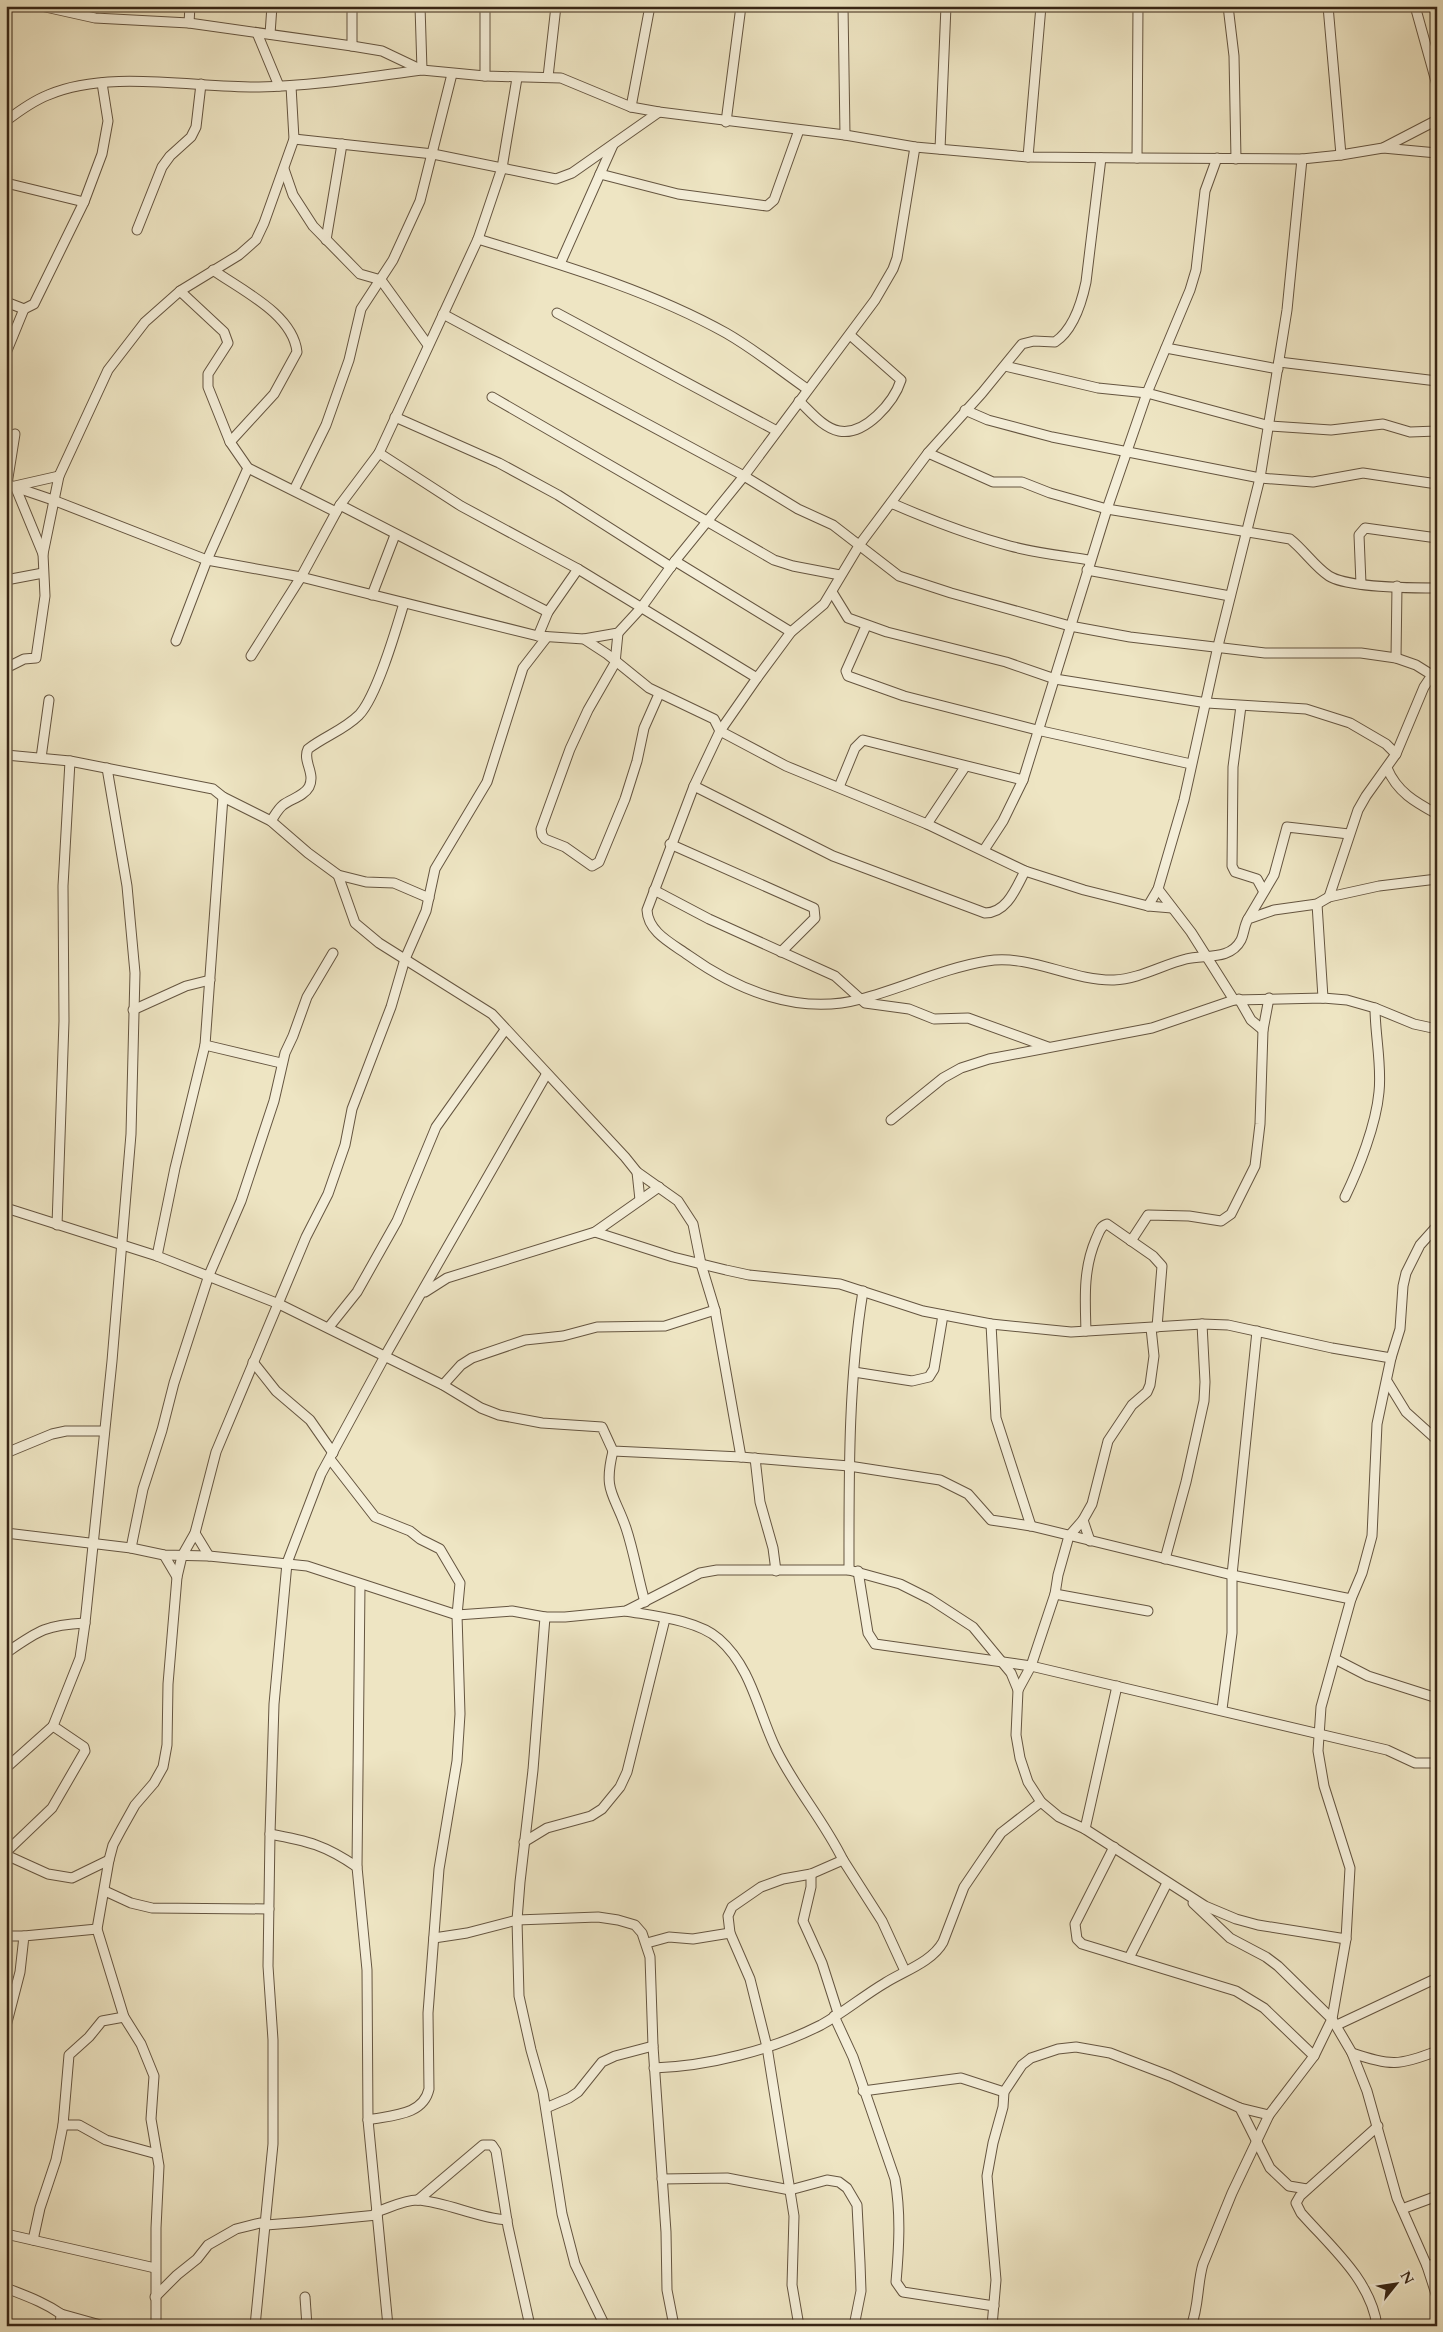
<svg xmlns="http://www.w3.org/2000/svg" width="1443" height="2332" font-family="Cardo,serif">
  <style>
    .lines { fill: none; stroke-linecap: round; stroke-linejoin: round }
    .minor-casing { stroke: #655540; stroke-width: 11 }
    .minor { stroke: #f4eed8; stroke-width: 9 }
  </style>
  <rect width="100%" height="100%" fill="#eee5c3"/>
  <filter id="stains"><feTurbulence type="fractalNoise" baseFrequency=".004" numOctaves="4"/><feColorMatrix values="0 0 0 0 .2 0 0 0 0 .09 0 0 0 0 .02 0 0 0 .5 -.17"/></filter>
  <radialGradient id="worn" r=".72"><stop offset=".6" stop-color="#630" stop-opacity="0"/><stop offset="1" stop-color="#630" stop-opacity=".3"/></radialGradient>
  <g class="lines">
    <g class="minor-casing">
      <g id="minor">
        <polyline points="41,6 95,18 189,23 352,46 382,51 422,70 485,76 561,78 631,107 659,112 845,135 915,147 1028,157 1137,158 1302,159 1341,155 1383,148 1437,120"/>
        <polyline points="352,6 352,46"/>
        <polyline points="485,6 485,76"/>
        <polyline points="843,6 845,135"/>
        <polyline points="1228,6 1234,56 1236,159"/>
        <polyline points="1328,6 1341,155"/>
        <polyline points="1415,6 1437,85"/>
        <polyline points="189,23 190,6"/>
        <polyline points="257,33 279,86"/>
        <polyline points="270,34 272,6"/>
        <polyline points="548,77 556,6"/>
        <polyline points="631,107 650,6"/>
        <path d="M6,121C19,111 33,101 48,95C108,69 195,88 259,87C314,86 368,77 422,70L420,6"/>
        <polyline points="726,122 741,6"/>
        <polyline points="294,139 433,154 556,179 572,173 659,112"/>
        <polyline points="1383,148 1437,153"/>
        <polyline points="940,149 946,6"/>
        <polyline points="1028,157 1041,6"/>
        <path d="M1101,158L1086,282C1082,301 1073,330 1055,342L1034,341L1022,344L982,393L928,453L860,544L824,604L791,632L757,678L720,731L694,786L647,910C648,932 671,943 688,955C737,990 799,1016 861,999C903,988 944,968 987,961C1031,954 1071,981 1114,980C1139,979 1162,965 1186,959C1204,954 1230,961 1241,940C1244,934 1244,926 1248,919L1274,910L1317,904L1329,897L1379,886L1437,879"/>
        <polyline points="1137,158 1138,6"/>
        <polyline points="284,169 293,195 313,226 360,274 381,280 428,345"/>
        <polyline points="600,174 678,194 767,206 774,200 799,130"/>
        <polyline points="6,183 84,202"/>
        <polyline points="137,230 162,167 170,156 191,137 196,127 201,84"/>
        <path d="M478,239C562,265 649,290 726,333C754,349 780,370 807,389"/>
        <polyline points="326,240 342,144"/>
        <polyline points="560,264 613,145"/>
        <path d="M213,270C241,290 293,314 297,352L274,394L230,442"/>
        <polyline points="180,291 224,332 228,343 208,374 208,387 230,442 248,468 336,512"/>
        <polyline points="6,302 24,309 34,304 84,202 102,154 108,121 102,83"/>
        <polyline points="557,313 777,431"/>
        <polyline points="443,314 744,476 798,509 833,525 899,576 951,593 1070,626 1130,637 1265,653 1361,653 1396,658 1416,665 1432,675 1424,687 1396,754 1366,796 1358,810 1329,897"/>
        <polyline points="1166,348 1278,369"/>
        <polyline points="6,353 24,309"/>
        <polyline points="1279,362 1437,381"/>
        <polyline points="1005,366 1098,388 1147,393 1270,426 1331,430 1383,424 1410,432 1437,431"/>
        <polyline points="492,397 774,560 793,566 840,575"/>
        <path d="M799,401C810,411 823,428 839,431C865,436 894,402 901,380L850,335"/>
        <polyline points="965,410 988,420 1052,437 1260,478 1313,482 1363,473 1437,484"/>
        <polyline points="395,417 499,463 558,495 671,567"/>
        <polyline points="379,453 461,506 578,569 757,678"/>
        <path d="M928,453L993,482H1022L1050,493L1107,509L1290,539C1304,550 1315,567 1329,576C1348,588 1413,588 1437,588"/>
        <polyline points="6,484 53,500 207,560 301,577 538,636 584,639 607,654 649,688 714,719 720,731 786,766 927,824 1025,871 1084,890 1148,906 1172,908"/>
        <polyline points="7,484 15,434"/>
        <polyline points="294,490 326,425 349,360 361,309 393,260 420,201 452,74"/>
        <path d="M891,503C930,520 969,535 1010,546C1036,553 1064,556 1090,560"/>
        <polyline points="340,505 548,612"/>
        <polyline points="43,554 15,486 59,476"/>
        <polyline points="675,561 791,632"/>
        <polyline points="1087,570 1230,596"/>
        <polyline points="6,580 43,573"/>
        <polyline points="1361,584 1359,535 1365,528 1437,538"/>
        <polyline points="832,592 848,618 887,632 1006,662 1055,679 1207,703 1306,709 1350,723 1386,744 1396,754"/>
        <polyline points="372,595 395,535"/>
        <polyline points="866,626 846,671 848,676 904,696 1037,730 1191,764"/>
        <polyline points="618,633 615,663 588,710 570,749 541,829 542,835 545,839 565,847 592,866 599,862 625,799 637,761 644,728 659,694"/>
        <polyline points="538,636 548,612 578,569"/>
        <polyline points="584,639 618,633 641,608 675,561 744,476 875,300 893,269 897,258 915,147"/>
        <polyline points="176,641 207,560 248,468"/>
        <polyline points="251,656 301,577 340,505 379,453 478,239 502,168 517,78"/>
        <polyline points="1396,658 1397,586"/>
        <polyline points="6,668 24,659 36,658 45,596 43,554 59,476 108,370 145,322 180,291 239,255 256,240 264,223 294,139 291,86"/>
        <polyline points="1241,706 1233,767 1232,866 1235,872 1257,879 1263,890"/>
        <polyline points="6,755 70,761 213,789 223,797 271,821 308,853 338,875 366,882 394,883 429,898"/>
        <polyline points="41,758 49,700"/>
        <path d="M1387,768C1397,792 1415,802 1437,814"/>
        <path d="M694,786L833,856L985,913C1007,913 1016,888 1025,871"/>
        <polyline points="839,787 855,748 863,740 1023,780"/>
        <path d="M271,821C275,815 278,809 283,805C291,799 304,796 309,787C316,773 302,761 308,749C325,736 344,730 359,715C377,696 396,630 404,603"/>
        <polyline points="927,824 965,767"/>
        <polyline points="670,844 814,908 815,918 781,952"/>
        <polyline points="984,850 1003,821 1023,780 1107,509 1147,393 1190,290 1196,270 1205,191 1217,158"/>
        <polyline points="338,875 355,923 379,943 492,1014 625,1157 637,1172 678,1201 693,1224 701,1264 715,1310 741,1457"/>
        <polyline points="1158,889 1191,932 1234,1000"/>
        <polyline points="654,890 709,919 835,976 865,1003 909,1009 934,1019 968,1018 1048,1047"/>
        <polyline points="1317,904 1323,998"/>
        <polyline points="1148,906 1158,889 1184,800 1218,646 1260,478 1287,310 1302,159"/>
        <polyline points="1248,919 1274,875 1287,827 1349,834"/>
        <polyline points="1239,999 1251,1020 1263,1030"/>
        <polyline points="133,1010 186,986 210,980"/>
        <polyline points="205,1045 281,1063"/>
        <polyline points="891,1120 943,1078 961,1068 989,1059 1152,1028 1234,1000 1323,998 1347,1000 1375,1008 1414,1024 1437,1029"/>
        <polyline points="637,1172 640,1200"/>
        <path d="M1345,1197C1359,1168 1376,1125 1379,1092C1382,1065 1375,1035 1375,1008"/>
        <polyline points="6,1208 157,1256 279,1304 443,1385 481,1408 499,1415 542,1423 602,1427 613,1451 741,1457 849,1466 940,1480 968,1494 991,1520 1031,1526 1232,1575 1351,1599"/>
        <polyline points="57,1225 64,1021 63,886 70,761"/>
        <polyline points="1437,1226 1420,1245 1406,1273 1403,1286 1400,1329 1391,1358 1377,1424 1372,1536 1362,1573 1351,1599 1321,1707 1318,1751 1324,1786 1350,1868 1346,1939 1332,2019 1352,2053 1367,2091 1397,2198 1427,2266 1437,2297"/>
        <polyline points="595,1232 673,1257 726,1270 749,1275 840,1284 923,1311 991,1324 1071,1332 1202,1324 1228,1325 1332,1348 1391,1358"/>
        <polyline points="1131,1241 1148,1215 1189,1216 1221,1221 1231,1214 1255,1166 1260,1124 1263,1030 1269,998"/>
        <polyline points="157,1256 175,1168 205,1045 223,797"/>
        <polyline points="425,1292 447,1278 595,1232 659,1187"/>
        <polyline points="991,1324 996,1418 1031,1526"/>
        <polyline points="329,1327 357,1292 397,1221 436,1127 505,1030"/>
        <path d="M1086,1331C1085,1299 1083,1269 1096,1239C1099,1233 1100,1226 1107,1224L1153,1256L1162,1266L1157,1327"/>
        <polyline points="253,1362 276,1391 310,1420 333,1453"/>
        <polyline points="854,1372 912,1381 929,1377 934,1369 943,1315"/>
        <polyline points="1387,1381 1406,1412 1437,1440"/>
        <polyline points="443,1385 461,1365 472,1358 525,1340 563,1336 597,1327 665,1326 715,1310"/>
        <path d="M613,1451C603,1492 614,1493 626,1528C634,1552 638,1578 645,1602"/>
        <polyline points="6,1453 52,1434 66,1431 104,1431"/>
        <polyline points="755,1458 760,1502 773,1548 776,1571"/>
        <path d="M330,1459L375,1517L410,1531L420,1539L440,1549L460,1583L457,1615L460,1714L457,1761L439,1869L428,2013L429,2089C423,2116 391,2115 368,2120"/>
        <polyline points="1083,1520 1090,1541"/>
        <polyline points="6,1533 131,1548 164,1555 209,1556 307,1566 457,1615 512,1611 545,1617 565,1617 626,1611 700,1573 717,1570 849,1570 900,1584 930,1599 973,1627 1011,1673 1018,1690 1016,1735 1020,1758 1028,1782 1041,1802 1059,1817 1085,1829 1205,1906 1236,1919 1258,1925 1346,1939"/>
        <polyline points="195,1533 209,1556"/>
        <polyline points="131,1548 143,1489 162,1430 174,1383 209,1275 241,1201 274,1101 285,1053 293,1036 307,997 333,953"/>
        <polyline points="164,1555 177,1577"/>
        <polyline points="1165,1559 1186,1482 1204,1401 1205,1382 1202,1324"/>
        <path d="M849,1570C849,1477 848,1383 863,1291"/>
        <polyline points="858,1571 868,1633 875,1644 1031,1666 1387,1750 1415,1763 1437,1763"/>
        <polyline points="360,1585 357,1867 367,1970 368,2120 388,2326"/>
        <polyline points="1055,1594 1148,1611"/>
        <path d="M626,1611C654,1616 698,1620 719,1639C752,1668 758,1712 776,1749C795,1788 824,1821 843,1860L811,1874L783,1879L761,1887L732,1907L728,1916L730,1933L750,1979L767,2047L794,2216L792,2285L799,2326"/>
        <polyline points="545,1617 533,1770 520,1882 517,1920 519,1996 531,2050 543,2092 562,2214 575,2264 605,2326"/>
        <path d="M6,1653C38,1631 45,1625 85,1623"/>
        <polyline points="1335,1659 1368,1676 1437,1698"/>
        <polyline points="1018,1690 1031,1666 1055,1594 1058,1575 1069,1536 1083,1520 1092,1504 1108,1441 1132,1405 1147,1392 1150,1385 1154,1356 1151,1328"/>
        <polyline points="1222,1709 1232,1633 1232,1575 1257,1331"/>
        <polyline points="6,1768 53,1726"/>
        <polyline points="1085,1829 1117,1686"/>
        <path d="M270,1834C308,1841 325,1845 357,1867"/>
        <polyline points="524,1842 547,1828 591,1816 602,1809 620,1787 627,1772 665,1619"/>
        <polyline points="1114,1847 1075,1924 1077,1939 1082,1944 1236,1991 1264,2008 1314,2056"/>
        <polyline points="6,1852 52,1808 85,1751 84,1747 53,1726 80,1658 85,1623 112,1361 131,1134 135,973 127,886 107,768"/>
        <polyline points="6,1855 48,1874 72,1878 109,1860"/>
        <polyline points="843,1860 882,1921 905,1971"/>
        <polyline points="811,1874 811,1887 803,1921 822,1963 838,2013"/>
        <polyline points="105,1891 131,1903 152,1908 269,1909"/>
        <polyline points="6,1936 24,1936"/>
        <polyline points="434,1938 467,1933 517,1920 598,1917 618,1920 635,1925 642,1933 650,1957 653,2046 666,2232 667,2290 674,2326"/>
        <polyline points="647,1943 669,1937 693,1939 730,1933"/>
        <polyline points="1129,1958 1167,1883"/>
        <path d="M834,2016L853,2057L895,2179C901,2214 899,2248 896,2282L903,2292L994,2306"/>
        <polyline points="1337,2025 1437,1978"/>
        <polyline points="6,2026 20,1972 24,1936 97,1929"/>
        <path d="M1352,2053C1390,2066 1399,2066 1437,2051"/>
        <path d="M654,2068C709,2066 772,2050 821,2025C843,2013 863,1996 885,1983C904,1971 932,1962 943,1942L964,1887L983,1859L1001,1833L1041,1802"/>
        <polyline points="863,2091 961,2078 1004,2092"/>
        <polyline points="546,2108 569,2098 578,2092 602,2062 615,2056 653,2046"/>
        <polyline points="1240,2108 1270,2168 1289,2186 1307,2189"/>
        <polyline points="63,2125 79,2125 106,2140 157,2154"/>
        <polyline points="662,2179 727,2178 790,2190 827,2180 839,2182 847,2188 857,2205 860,2263 861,2291 854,2326"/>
        <polyline points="418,2200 483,2145 492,2145 496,2151 508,2227 530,2326"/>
        <polyline points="1402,2209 1437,2196"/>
        <path d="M376,2212C389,2208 404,2200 417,2200C448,2202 476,2218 507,2220"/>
        <polyline points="6,2234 155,2268"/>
        <polyline points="33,2240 40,2208 56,2160 63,2125 69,2055 89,2037 102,2021 124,2017"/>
        <polyline points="1427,2266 1437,2263"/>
        <path d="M6,2288C26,2296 44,2302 61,2314L60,2326"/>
        <polyline points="155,2297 177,2275 197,2259 208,2245 236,2229 260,2223 266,2225 305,2222 377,2215"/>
        <polyline points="305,2297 307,2326"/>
        <polyline points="61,2314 104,2326"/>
        <polyline points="156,2326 156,2228 159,2166 151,2119 154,2076 141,2044 124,2017 97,1929 109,1860 113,1845 121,1830 135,1805 154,1783 163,1767 167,1745 168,1684 177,1577 182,1556 195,1533 216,1452 306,1237 328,1194 345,1145 352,1109 391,1007 405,959 426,911 435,869 487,782 523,668 547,637"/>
        <polyline points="255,2326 273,2144 273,2040 268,1966 270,1834 274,1704 287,1563 321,1474 385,1356 546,1075"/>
        <polyline points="992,2326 996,2280 987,2176 993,2143 1003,2107 1004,2092 1022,2065 1031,2058 1058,2049 1076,2047 1110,2053 1170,2076 1240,2108 1269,2115"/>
        <path d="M1191,2326C1199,2307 1197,2284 1203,2264L1232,2193L1269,2115L1314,2056L1332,2019L1278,1966L1266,1957L1230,1938L1193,1903"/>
        <path d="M1377,2326C1371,2280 1330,2246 1301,2213L1296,2203L1300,2196L1378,2126"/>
      </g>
    </g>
    <use href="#minor" class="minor"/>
  </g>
  <rect width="1443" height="2332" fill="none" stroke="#eee5c3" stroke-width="25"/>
  <rect x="8" y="8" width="1428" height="2317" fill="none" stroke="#372515" stroke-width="2.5"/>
  <rect x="12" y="12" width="1418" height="2307" fill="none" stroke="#372515"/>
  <g transform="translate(1396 2284) rotate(60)" stroke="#f4eed8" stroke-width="4" paint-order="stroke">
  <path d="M0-4L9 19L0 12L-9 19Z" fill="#372515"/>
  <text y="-8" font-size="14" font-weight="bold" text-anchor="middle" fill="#372515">N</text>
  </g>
  <rect width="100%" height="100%" filter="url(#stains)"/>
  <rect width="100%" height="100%" fill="url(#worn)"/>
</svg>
